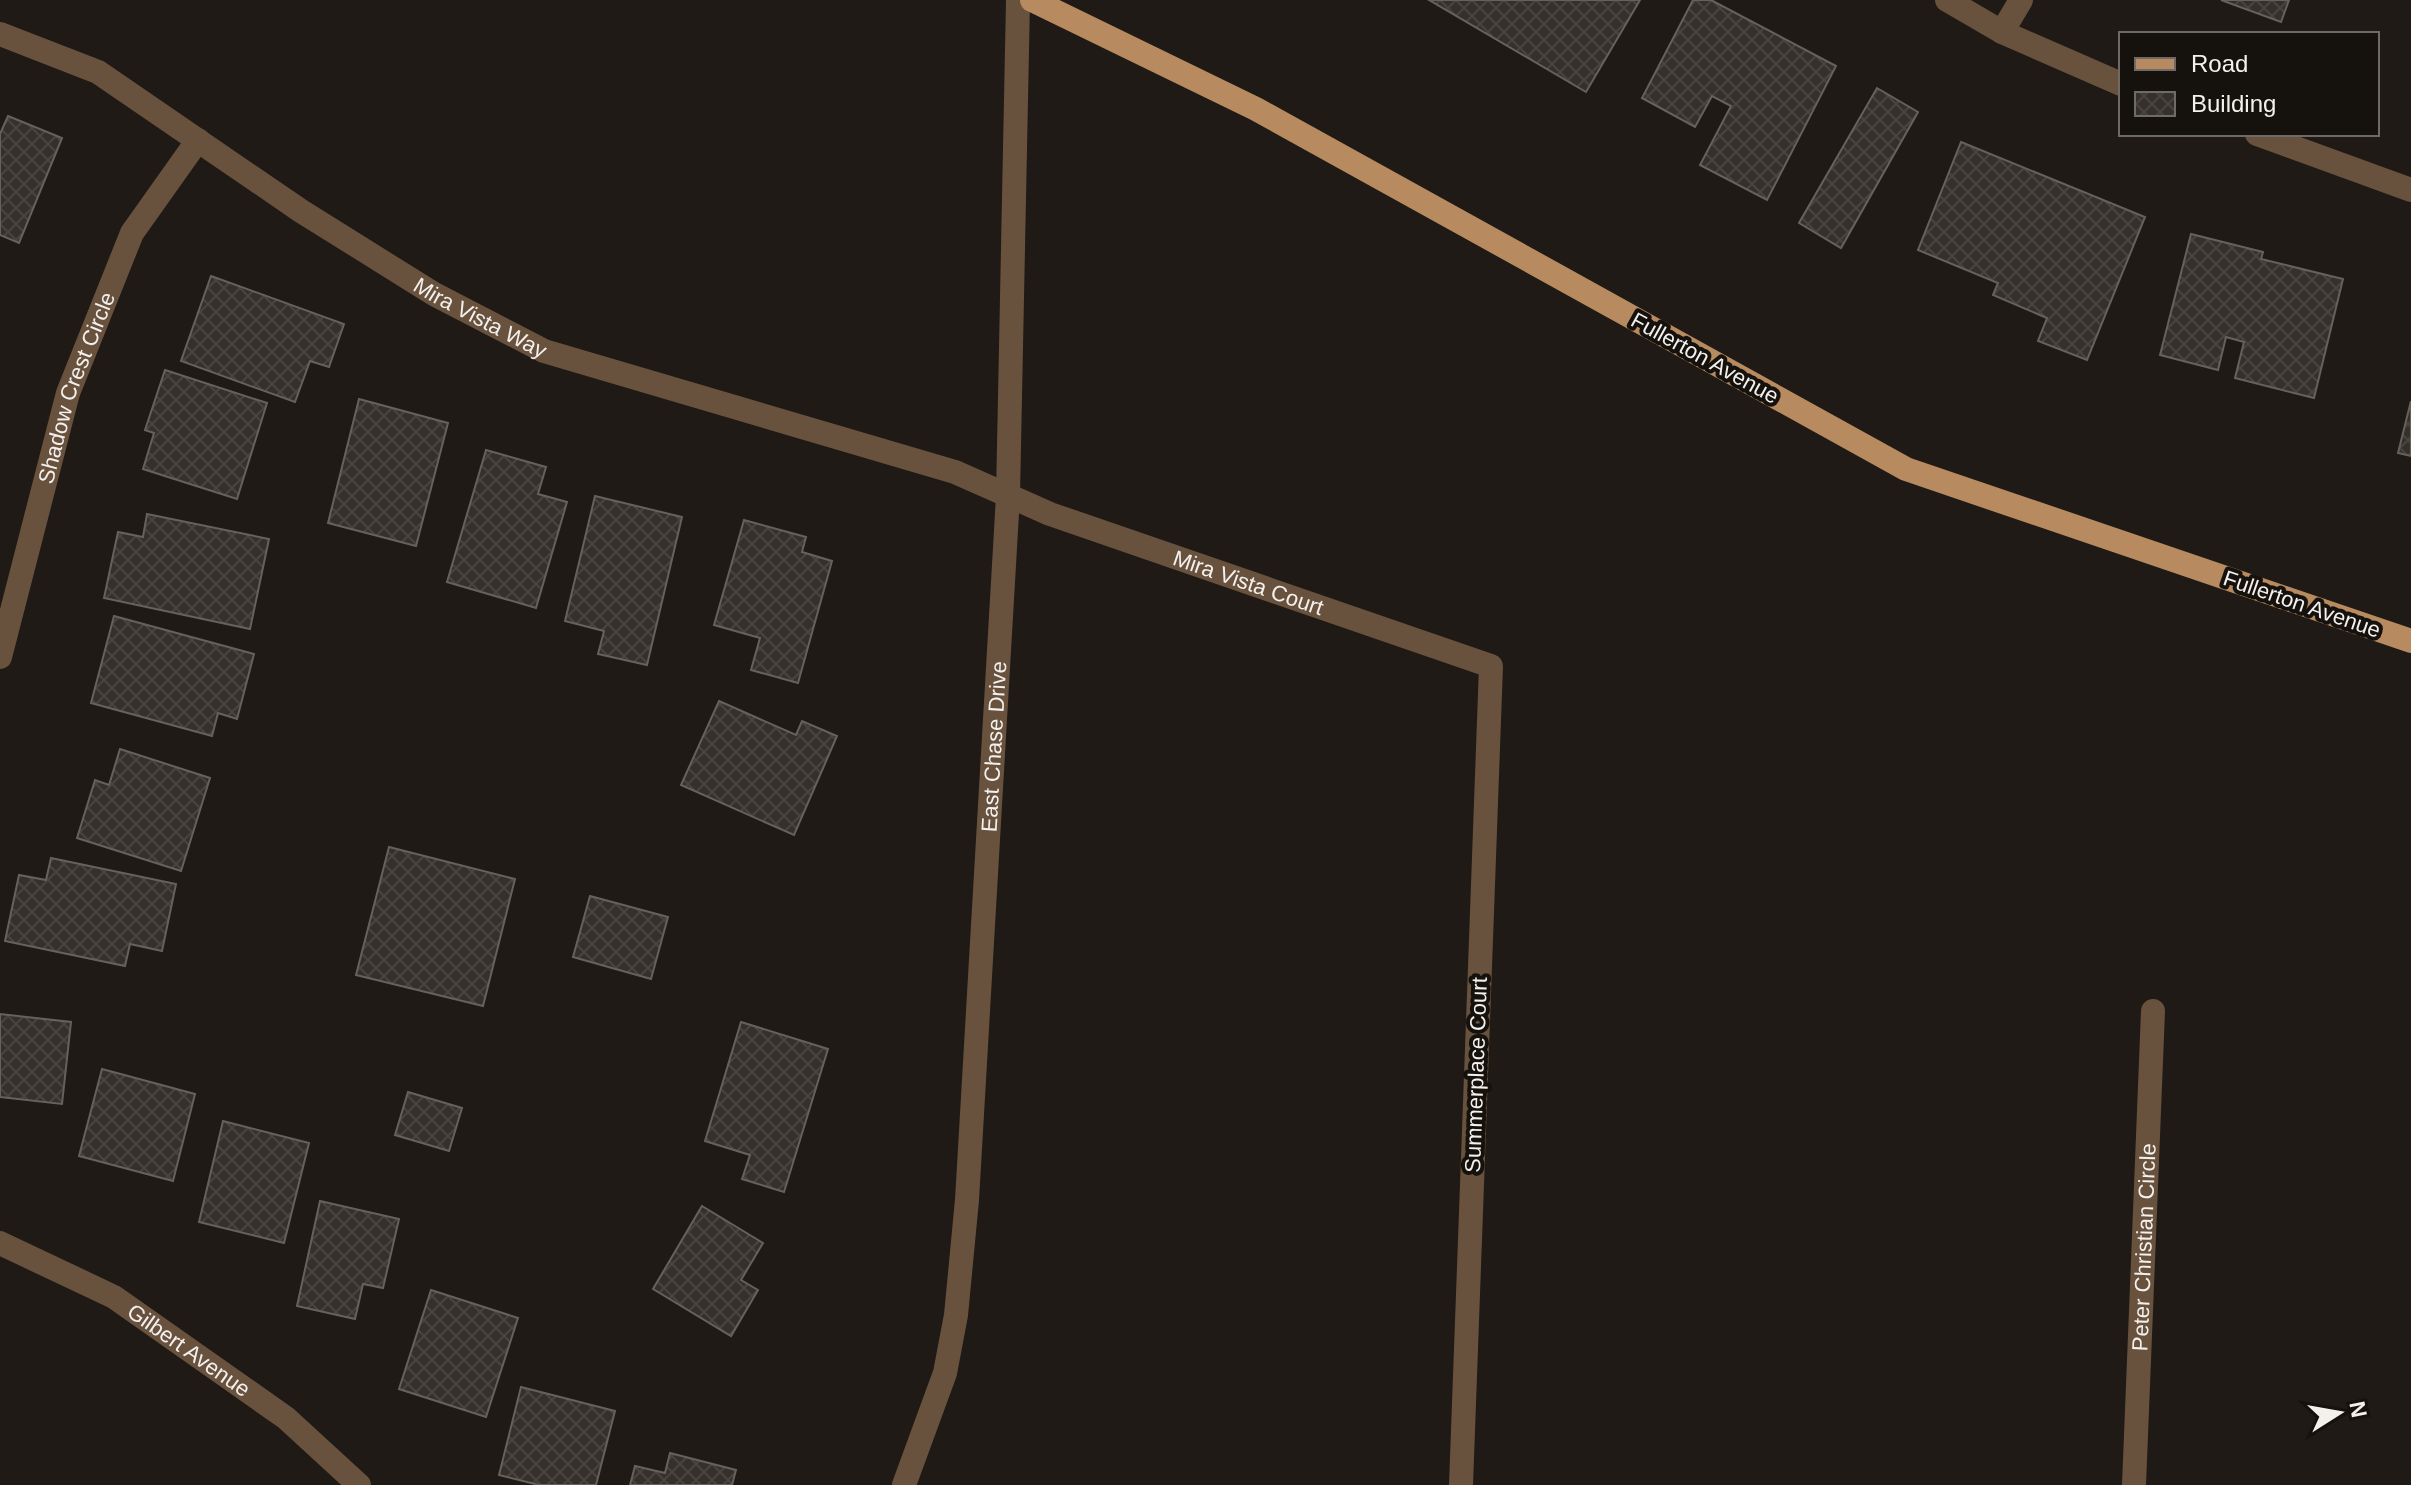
<svg xmlns="http://www.w3.org/2000/svg" width="2411" height="1485" font-family="Arial,sans-serif">
  <style>
    .building { fill: url(#building-cross-hatch); stroke: #67615c; stroke-width: 2 }
    .lines { fill: none; stroke-linecap: round; stroke-linejoin: round }
    .minor { stroke: #68523e; stroke-width: 24 }
    .major { stroke: #b78a5f; stroke-width: 24 }
    .labels { text-anchor: middle; dominant-baseline: central; stroke-width: 8; stroke-linejoin: round; paint-order: stroke }
    .street-label { font-size: 22px; fill: #f3f0ed; stroke: #15110d }
  </style>
  <defs>
    <pattern id="building-cross-hatch" width="8" height="8" patternUnits="userSpaceOnUse" patternTransform="scale(2)"><rect width="8" height="8" fill="#36302b"/><path d="M0 0l8 8M0 8l8-8" fill="none" stroke="#4a4440"/></pattern>
  </defs>
  <rect width="100%" height="100%" fill="#1f1a15"/>
  <g class="building">
    <polygon points="1429,0 1640,0 1586,92"/>
    <polygon points="1693,0 1711,0 1836,66 1767,200 1700,165 1731,106 1712,96 1695,127 1642,98"/>
    <polygon points="2221,0 2289,0 2281,22"/>
    <polygon points="1877,88 1918,112 1841,248 1799,223"/>
    <polygon points="8,116 62,138 19,243 0,235 0,134"/>
    <polygon points="1961,142 2145,217 2087,360 2038,341 2047,318 1993,295 1998,283 1918,250"/>
    <polygon points="2191,234 2263,252 2261,259 2343,279 2314,398 2235,378 2244,342 2226,337 2218,370 2160,355"/>
    <polygon points="211,276 344,324 329,367 310,361 295,402 181,361"/>
    <polygon points="165,370 267,403 237,499 143,469 154,433 145,430"/>
    <polygon points="359,399 448,423 416,546 328,523"/>
    <polygon points="2411,401 2411,456 2398,453"/>
    <polygon points="486,450 546,467 538,494 567,502 536,608 447,582"/>
    <polygon points="595,496 682,517 647,665 598,654 604,631 565,621"/>
    <polygon points="147,514 269,539 250,629 104,598 118,532 143,537"/>
    <polygon points="744,520 806,537 802,552 832,561 798,683 751,670 760,638 714,625"/>
    <polygon points="114,616 254,654 237,719 218,713 212,736 91,703"/>
    <polygon points="719,701 796,735 802,721 837,736 794,835 681,785"/>
    <polygon points="120,749 210,778 181,871 77,838 95,780 109,785"/>
    <polygon points="389,847 515,879 483,1006 356,975"/>
    <polygon points="51,858 176,884 162,951 130,944 125,966 5,941 19,875 46,880"/>
    <polygon points="590,896 668,917 651,979 573,957"/>
    <polygon points="0,1014 71,1022 62,1104 0,1097"/>
    <polygon points="741,1022 828,1049 784,1192 742,1179 750,1155 705,1141"/>
    <polygon points="102,1069 195,1094 173,1181 79,1156"/>
    <polygon points="408,1092 462,1108 449,1151 395,1135"/>
    <polygon points="223,1121 309,1143 284,1243 199,1222"/>
    <polygon points="320,1201 399,1219 383,1288 363,1284 355,1319 297,1306"/>
    <polygon points="702,1206 763,1243 741,1280 758,1290 731,1336 653,1289"/>
    <polygon points="431,1290 518,1318 486,1417 399,1389"/>
    <polygon points="521,1387 615,1411 596,1485 539,1485 499,1475"/>
    <polygon points="670,1453 736,1470 732,1485 630,1485 635,1466 665,1473"/>
  </g>
  <g class="lines">
    <g class="minor">
      <polyline points="1947,0 2002,32 2121,84"/>
      <polyline points="2002,32 2021,0"/>
      <path id="s1" d="M0,34L98,72L301,211L434,294L544,351L955,472L1050,514L1491,666L1461,1485"/>
      <polyline points="2257,134 2411,190"/>
      <path id="s2" d="M0,657L68,393L132,233L198,140"/>
      <path id="s3" d="M0,1243L114,1297L286,1418L359,1485"/>
      <path id="s4" d="M904,1485L945,1373L956,1315L967,1200L1008,496L1018,0"/>
      <path id="s5" d="M2134,1485L2153,1011"/>
    </g>
    <polyline class="major" points="1032,0 1256,109 1906,469 2411,641"/>
  </g>
  <g class="labels">
    <g class="street-label">
      <text stroke="none"><textPath href="#s1" startOffset="560">Mira Vista Way</textPath></text>
      <text transform="translate(1705 358) rotate(29)">Fullerton Avenue</text>
      <text stroke="none"><textPath href="#s2" startOffset="280">Shadow Crest Circle</textPath></text>
      <text stroke="none"><textPath href="#s1" startOffset="1374">Mira Vista Court</textPath></text>
      <text transform="translate(2302 604) rotate(19)">Fullerton Avenue</text>
      <text stroke="none"><textPath href="#s4" startOffset="748">East Chase Drive</textPath></text>
      <text transform="translate(1476 1075) rotate(-88)">Summerplace Court</text>
      <text stroke="none"><textPath href="#s5" startOffset="238">Peter Christian Circle</textPath></text>
      <text stroke="none"><textPath href="#s3" startOffset="218">Gilbert Avenue</textPath></text>
    </g>
  </g>
  <rect x="2119" y="32" width="260" height="104" fill="#15110d" stroke="#6e6a67" stroke-width="2"/>
  <rect x="2135" y="58" width="40" height="12" fill="#b78a5f" stroke="#6e6a67" stroke-width="2"/>
  <text x="2191" y="72" font-size="24" fill="#f3f0ed">Road</text>
  <rect x="2135" y="92" width="40" height="24" fill="url(#building-cross-hatch)" stroke="#6e6a67" stroke-width="2"/>
  <text x="2191" y="112" font-size="24" fill="#f3f0ed">Building</text>
  <g transform="translate(2339 1413) rotate(79)" stroke="#15110d" stroke-width="6" paint-order="stroke">
  <path d="M0-6L14 30L0 20L-14 30Z" fill="#f3f0ed"/>
  <text y="-12" font-size="22" font-weight="bold" text-anchor="middle" fill="#f3f0ed">N</text>
  </g>
</svg>
